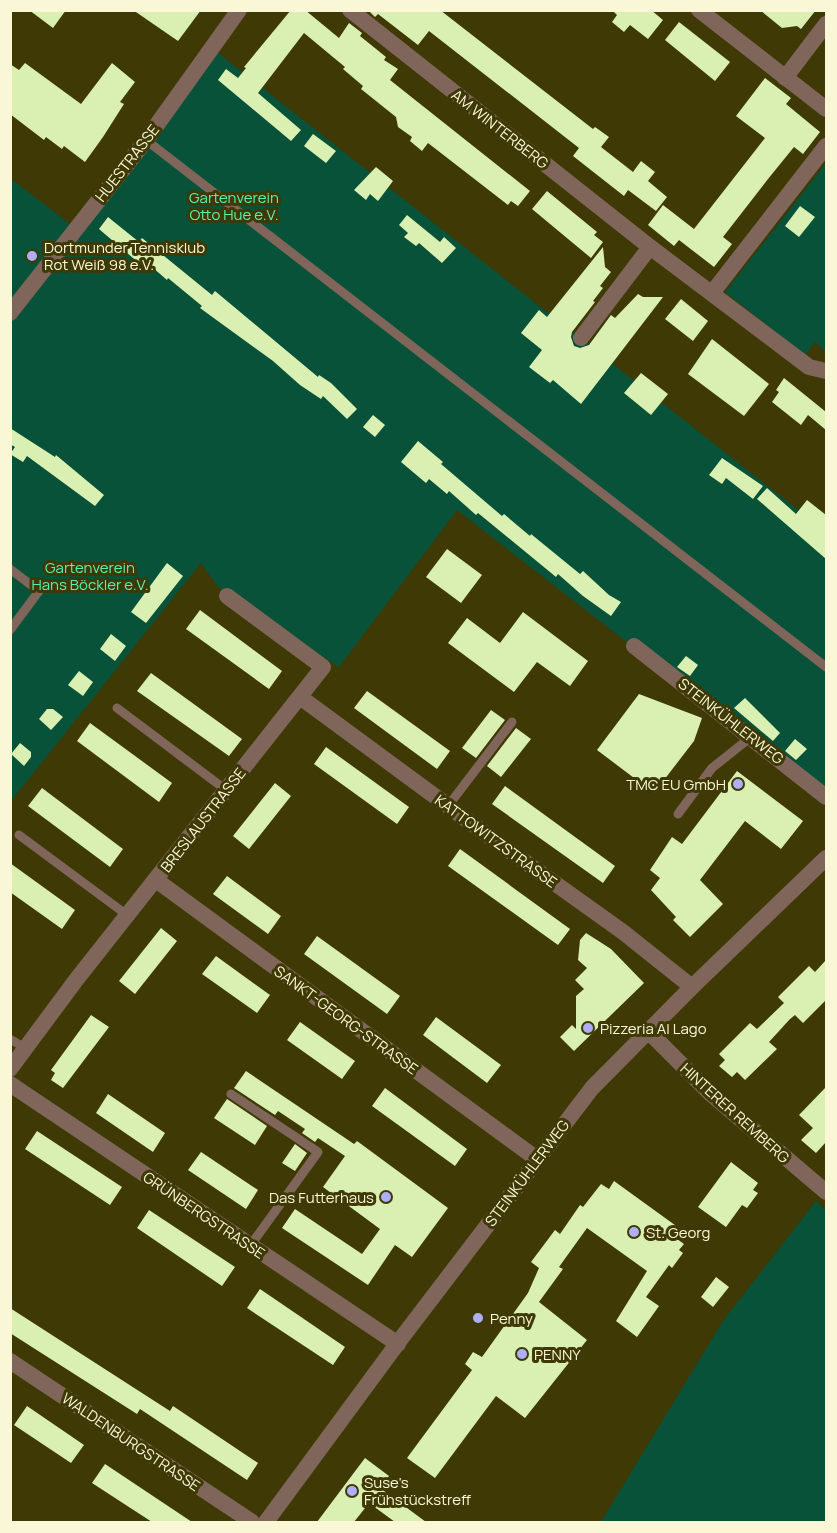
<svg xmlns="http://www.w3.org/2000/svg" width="837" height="1533" font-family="Manrope,sans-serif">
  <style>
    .green { fill: #085239 }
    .building { fill: #daf0b2 }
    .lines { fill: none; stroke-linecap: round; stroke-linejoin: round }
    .service { stroke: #80655a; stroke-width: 9 }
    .minor { stroke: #80655a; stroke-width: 16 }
    .tertiary { stroke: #80655a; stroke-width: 16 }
    .poi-dot { fill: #afaefa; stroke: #3e3905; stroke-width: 2 }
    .labels { text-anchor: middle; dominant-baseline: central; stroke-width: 6; stroke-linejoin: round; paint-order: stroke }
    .street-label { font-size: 15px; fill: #f9f7d6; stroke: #3e3905 }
    .park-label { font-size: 15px; fill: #55f2b6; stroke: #3e3905 }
    .poi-label { font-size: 15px; fill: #f9f7d6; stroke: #3e3905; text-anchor: start }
  </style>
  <rect width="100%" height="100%" fill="#3e3905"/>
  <g class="green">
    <polygon points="213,49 826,532 826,797 457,510 339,667 218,587 201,563 11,801 11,179 75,228"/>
    <polygon points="826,163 826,352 815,342 805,355 725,292"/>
    <polygon points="816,1201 826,1210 826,1522 601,1522 723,1321"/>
  </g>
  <g class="building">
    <polygon points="29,10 66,10 53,28"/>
    <polygon points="133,10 201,10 178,41"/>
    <polygon points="291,10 305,10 339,38 349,23 362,33 360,36 386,57 384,60 398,69 390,80 530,191 518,206 511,201 508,205 428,143 422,151 410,141 412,137 398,127 396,117 361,89 363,86 343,69 345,67 304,33 258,93 301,130 291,141 218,80 226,69 238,78 246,68 244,67"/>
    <polygon points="368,10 440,10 593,129 595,127 609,137 601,147 633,172 641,161 655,172 648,181 667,197 656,211 628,190 624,196 573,156 579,148 429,31 418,45 378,14 375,17"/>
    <polygon points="612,10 651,10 663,20 648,39 630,25 624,32 612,22 617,15"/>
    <polygon points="760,10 816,10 801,29 797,26 782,28"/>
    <polygon points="679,22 730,62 715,81 665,40"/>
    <polygon points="25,63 81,104 112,63 135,82 120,102 124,104 103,137 85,162 64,146 62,149 46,137 44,140 10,114 10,64 19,70"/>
    <polygon points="765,78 791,98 786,104 820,132 803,154 794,147 768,179 723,237 732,244 714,267 679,240 674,246 648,225 663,205 694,229 765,138 736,116"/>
    <polygon points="313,134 336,151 326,163 304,146"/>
    <polygon points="376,167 393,181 378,201 370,194 366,200 354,190"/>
    <polygon points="547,191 597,232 594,235 603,242 591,258 532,209"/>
    <polygon points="800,206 815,217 799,237 785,226"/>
    <polygon points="407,215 440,242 444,237 456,248 442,263 419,243 416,246 404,237 408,233 399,225"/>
    <polygon points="108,217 139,242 142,238 212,295 215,291 318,377 319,375 331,383 357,409 347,419 323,396 321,399 300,385 273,361 200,308 202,306 168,278 167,280 144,260 140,264 99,229"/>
    <polygon points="603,247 605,267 611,272 600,286 603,288 593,301 595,302 572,332 571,337 574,346 580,348 589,345 611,315 615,318 638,294 643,297 663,297 581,404 553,380 550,383 529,367 542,350 521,333 539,310 547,317"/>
    <polygon points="681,299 708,321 693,341 665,319"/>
    <polygon points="712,339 769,384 744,416 688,374"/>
    <polygon points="641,373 668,394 651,415 624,393"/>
    <polygon points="784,378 826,412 826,430 808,415 801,425 772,402 779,392 776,390"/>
    <polygon points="373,415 385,425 375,437 363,427"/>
    <polygon points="10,428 55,457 56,455 104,495 95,506 27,456 23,462 10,454 15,447 10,444"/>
    <polygon points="418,441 443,462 441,464 502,516 504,514 530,536 531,534 580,574 583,571 609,595 621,602 611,616 583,596 558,574 556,577 478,513 476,515 449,491 447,494 429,479 426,483 401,462"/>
    <polygon points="722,458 763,486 753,499 726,478 722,484 709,475"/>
    <polygon points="767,488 796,514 807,500 826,515 826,559 757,499"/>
    <polygon points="447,549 482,575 461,603 426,577"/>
    <polygon points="167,563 183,576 146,623 131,612"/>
    <polygon points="200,610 282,671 269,689 186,629"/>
    <polygon points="523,612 588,661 570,686 537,662 514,692 448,643 467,618 500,643"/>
    <polygon points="111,634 126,646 115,661 100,649"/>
    <polygon points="686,656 698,665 690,676 677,667"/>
    <polygon points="79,671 93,682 83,696 68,685"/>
    <polygon points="151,673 242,739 229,756 137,691"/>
    <polygon points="367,691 450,751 437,769 354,708"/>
    <polygon points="639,694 702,718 694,741 654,793 597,750"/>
    <polygon points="745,698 780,733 773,741 734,708"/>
    <polygon points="47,709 53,709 63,717 51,730 39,719"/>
    <polygon points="491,710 505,720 476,758 462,748"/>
    <polygon points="90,723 172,783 159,802 77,741"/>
    <polygon points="516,728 531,739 501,777 487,766"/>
    <polygon points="795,739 807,749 796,760 785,751"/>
    <polygon points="20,743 31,752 31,757 24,766 11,754"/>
    <polygon points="326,747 409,807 397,824 314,764"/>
    <polygon points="737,771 803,821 781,849 745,821 700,880 723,904 690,937 673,920 676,917 651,890 660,878 650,870 672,837 682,844"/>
    <polygon points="275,783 291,796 249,849 233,836"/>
    <polygon points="505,786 615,866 603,883 492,804"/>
    <polygon points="42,788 123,849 110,867 28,806"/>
    <polygon points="460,849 570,929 558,945 448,866"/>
    <polygon points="10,863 75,910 62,929 10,892"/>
    <polygon points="227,876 281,916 268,934 213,894"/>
    <polygon points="161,928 177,941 135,994 119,981"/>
    <polygon points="586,933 611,949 644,983 574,1051 560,1037 572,1025 576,1029 576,996 584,989 575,980 587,968 578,960 580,940"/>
    <polygon points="317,936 400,996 387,1014 304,954"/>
    <polygon points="216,956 270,995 257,1013 202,974"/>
    <polygon points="826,960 826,1000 803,1023 795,1015 790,1019 769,1042 777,1049 745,1080 737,1072 732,1077 719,1066 725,1060 719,1054 750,1023 757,1029 784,1003 778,997 809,966 815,972"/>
    <polygon points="91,1015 109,1027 63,1088 51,1080 55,1073 51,1070"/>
    <polygon points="436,1017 501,1065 487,1083 423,1035"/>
    <polygon points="300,1022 355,1061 342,1079 287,1040"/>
    <polygon points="246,1071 354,1144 357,1141 448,1208 412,1257 395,1245 368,1285 282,1228 295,1209 362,1254 380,1229 323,1187 345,1156 318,1138 315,1142 302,1133 305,1129 278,1111 275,1115 234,1088"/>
    <polygon points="826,1087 826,1142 816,1153 801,1140 813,1128 799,1115"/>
    <polygon points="385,1088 467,1149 455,1166 372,1106"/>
    <polygon points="108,1094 165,1133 153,1152 96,1113"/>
    <polygon points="227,1099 267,1126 255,1145 214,1118"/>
    <polygon points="37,1131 122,1187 110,1205 25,1149"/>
    <polygon points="295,1144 307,1153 295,1171 282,1163"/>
    <polygon points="201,1152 258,1190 246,1209 188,1170"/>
    <polygon points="731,1162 758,1183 753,1190 758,1193 747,1208 742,1205 726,1227 698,1207"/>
    <polygon points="614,1181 679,1228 673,1236 684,1244 679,1250 683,1253 672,1268 669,1265 646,1297 659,1306 637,1337 616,1321 647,1271 587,1228 559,1267 563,1269 539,1302 587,1340 525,1418 496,1396 435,1478 407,1458 472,1370 465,1364 473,1352 482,1357 528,1293 539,1268 531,1262 555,1230 560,1234 580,1205 583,1207 601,1184 609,1189"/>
    <polygon points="149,1210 235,1267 222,1286 137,1228"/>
    <polygon points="716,1277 729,1287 713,1307 701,1297"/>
    <polygon points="260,1289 345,1347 333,1365 247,1308"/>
    <polygon points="10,1308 170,1411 173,1406 258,1463 247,1480 140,1409 137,1414 10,1333"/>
    <polygon points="27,1406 84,1445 71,1463 14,1425"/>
    <polygon points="365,1458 389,1476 380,1488 426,1522 395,1522 369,1503 354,1522 317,1522"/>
    <polygon points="105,1464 192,1522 152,1522 92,1483"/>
  </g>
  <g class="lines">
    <g class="service">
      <polyline points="146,140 826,667"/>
      <polyline points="10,569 39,591 10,630"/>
      <polyline points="117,708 226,790"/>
      <polyline points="448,806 512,722"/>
      <polyline points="678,814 712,768 751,737"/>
      <polyline points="19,835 127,915"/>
      <polyline points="10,1039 25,1048"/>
      <polyline points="231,1094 318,1152 250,1246"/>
    </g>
    <g class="minor">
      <polyline points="350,10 650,247 809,367 826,371"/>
      <polyline points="699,10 826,109"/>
      <polyline points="785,78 826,24"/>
      <polyline points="712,293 826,146"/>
      <polyline points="10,313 146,140 239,10"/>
      <polyline points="581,338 650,247"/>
      <polyline points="634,646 826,797"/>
      <polyline points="300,697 493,839 623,932 692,987"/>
      <polyline points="156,880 537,1159"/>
      <polyline points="648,1031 711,1094 826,1192"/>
      <polyline points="10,1069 76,980 323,667 227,596"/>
      <polyline points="10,1084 398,1344"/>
      <polyline points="10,1361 252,1522"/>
    </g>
    <polyline class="tertiary" points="266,1522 400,1340 592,1088 692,987 826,858"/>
  </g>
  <g class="poi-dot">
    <circle cx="32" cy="256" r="6"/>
    <circle cx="738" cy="784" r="6"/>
    <circle cx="588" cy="1028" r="6"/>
    <circle cx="386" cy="1197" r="6"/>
    <circle cx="634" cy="1232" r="6"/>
    <circle cx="478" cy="1318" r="6"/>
    <circle cx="522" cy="1354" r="6"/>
    <circle cx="352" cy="1491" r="6"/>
  </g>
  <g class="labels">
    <g class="street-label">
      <text transform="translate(500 129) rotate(38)">AM WINTERBERG</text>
      <text transform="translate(127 163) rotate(-52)">HUESTRASSE</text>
      <text transform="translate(731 721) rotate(38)">STEINKÜHLERWEG</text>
      <text transform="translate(203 820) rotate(-52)">BRESLAUSTRASSE</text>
      <text transform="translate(496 841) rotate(36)">KATTOWITZSTRASSE</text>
      <text transform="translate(346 1020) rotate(36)">SANKT-GEORG-STRASSE</text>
      <text transform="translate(735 1113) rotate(42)">HINTERER REMBERG</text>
      <text transform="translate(527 1173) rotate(-53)">STEINKÜHLERWEG</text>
      <text transform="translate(204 1215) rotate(34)">GRÜNBERGSTRASSE</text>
      <text transform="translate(131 1442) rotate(34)">WALDENBURGSTRASSE</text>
    </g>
    <g class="park-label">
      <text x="234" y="197">Gartenverein<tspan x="234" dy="17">Otto Hue e.V.</tspan></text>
      <text x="90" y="567">Gartenverein<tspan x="90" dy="17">Hans Böckler e.V.</tspan></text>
    </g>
    <g class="poi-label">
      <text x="44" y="247">Dortmunder Tennisklub<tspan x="44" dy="17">Rot Weiß 98 e.V.</tspan></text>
      <text x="726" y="784" text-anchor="end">TMC EU GmbH</text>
      <text x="600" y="1028">Pizzeria Al Lago</text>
      <text x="374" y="1197" text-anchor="end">Das Futterhaus</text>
      <text x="646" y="1232">St. Georg</text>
      <text x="490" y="1318">Penny</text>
      <text x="534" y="1354">PENNY</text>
      <text x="364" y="1482">Suse's<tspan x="364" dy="17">Frühstückstreff</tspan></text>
    </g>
  </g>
  <rect width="837" height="1533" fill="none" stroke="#f9f7d6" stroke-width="24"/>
</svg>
